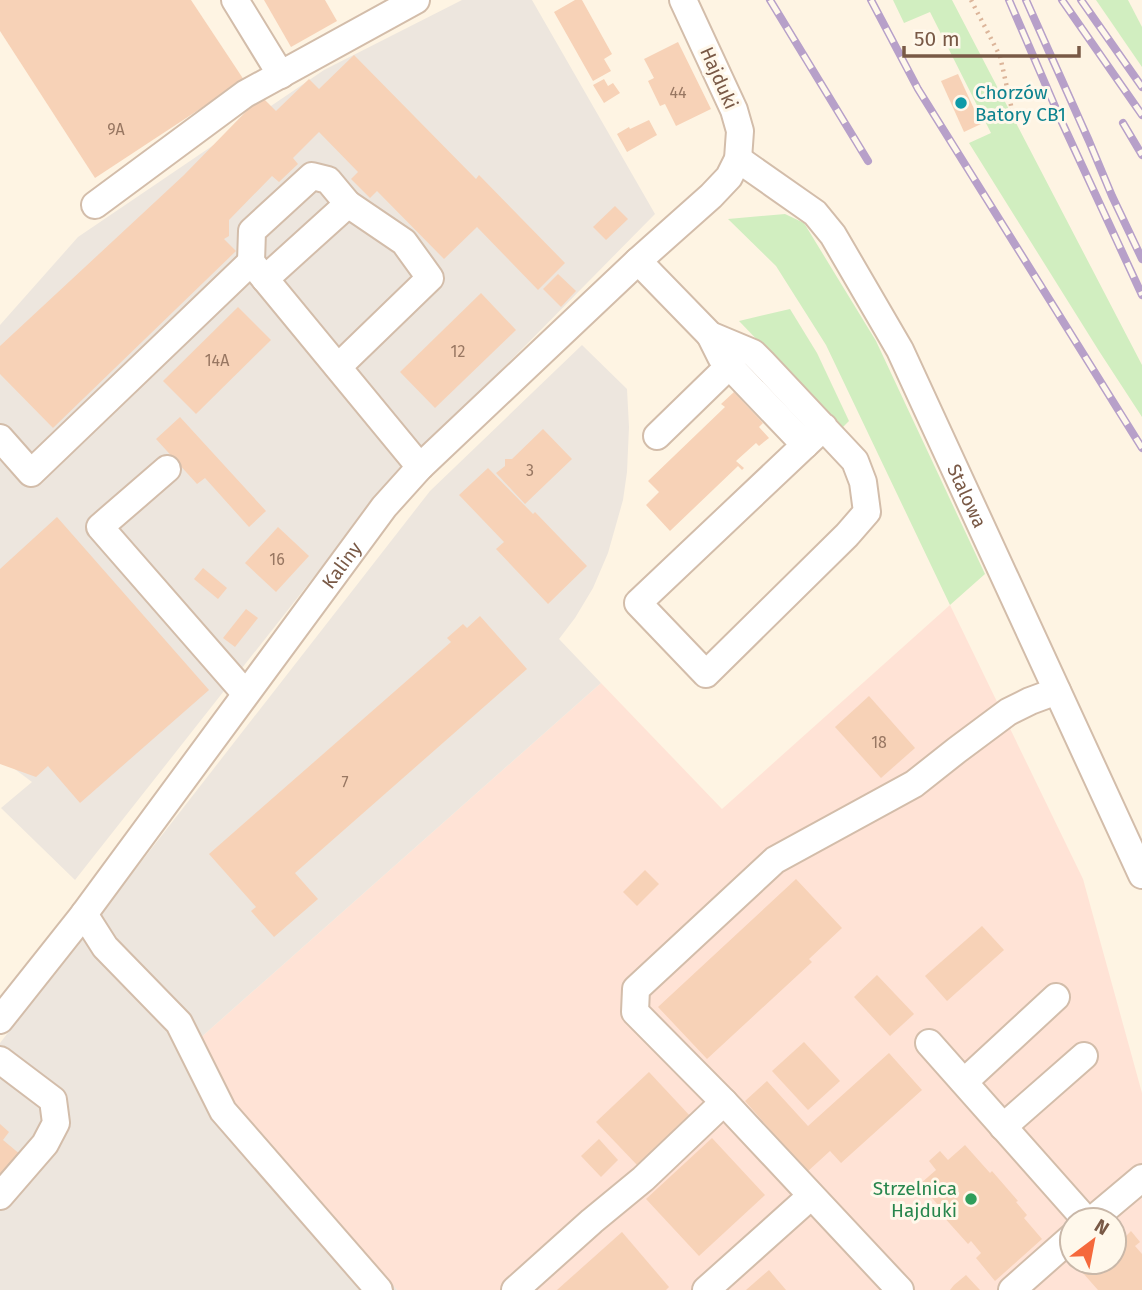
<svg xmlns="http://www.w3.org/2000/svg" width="1142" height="1290" font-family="'Fira Sans',sans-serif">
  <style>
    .commercial { fill: #ffe3d6; fill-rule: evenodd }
    .industrial { fill: #ede6de }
    .green { fill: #d1eec0 }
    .building { fill: #f7d2b7 }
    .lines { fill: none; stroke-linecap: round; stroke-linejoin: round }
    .minor-casing { stroke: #d3bdaa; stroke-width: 30 }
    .path { stroke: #dcb59a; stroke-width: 4.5; stroke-dasharray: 2 5; stroke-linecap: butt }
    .minor { stroke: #fff; stroke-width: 26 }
    .rail-casing { stroke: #b7a0c9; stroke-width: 8 }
    .rail { stroke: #fff8eb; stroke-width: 5; stroke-dasharray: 16; stroke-linecap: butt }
    .culture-dot { fill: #0f9aa8; stroke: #fff8eb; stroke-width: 2.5 }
    .leisure-dot { fill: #2e9e5b; stroke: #fff8eb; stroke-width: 2.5 }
    .labels { text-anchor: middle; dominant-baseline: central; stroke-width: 6; stroke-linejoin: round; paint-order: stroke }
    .number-label { font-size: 16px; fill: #987762 }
    .street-label { font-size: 19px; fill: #795946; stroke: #fff8eb }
    .culture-label { font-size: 19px; fill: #0d838f; stroke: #fff8eb; text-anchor: start }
    .leisure-label { font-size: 19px; fill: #27864d; stroke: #fff8eb; text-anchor: end }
  </style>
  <rect width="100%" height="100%" fill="#fef4e3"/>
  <path class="commercial" d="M950,605L1083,879L1142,1093V1290H397L226,1097L198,1040L601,683L722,809ZM1072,1220H1114V1262H1072Z"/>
  <g class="industrial">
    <polygon points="462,0 532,0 655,214 380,493 75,880 1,808 32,782 0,758 0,325 78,237 324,70"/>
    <polygon points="582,345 627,389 629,427 627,472 623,500 608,553 593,588 575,618 559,639 601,683 198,1040 226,1097 397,1290 0,1290 0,1043 430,491"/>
  </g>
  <g class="green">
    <polygon points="893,0 952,0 1142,365 1142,417 1099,351 969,143 991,133 930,12 904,23"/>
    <polygon points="1096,0 1128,0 1142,27 1142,67"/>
    <polygon points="785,214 804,223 876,341 985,574 950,605 826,345 776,266 728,219"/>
    <polygon points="790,309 817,353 849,421 842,428 739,321"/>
  </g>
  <g class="building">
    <polygon points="0,0 191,0 244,80 95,178 0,31"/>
    <polygon points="264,0 325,0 337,21 291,47"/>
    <polygon points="575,0 582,0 612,54 604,59 611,71 593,81 554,12"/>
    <polygon points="678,42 711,109 676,126 665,104 660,106 648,81 654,78 644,59"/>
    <polygon points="354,55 476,179 479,175 565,263 538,290 477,227 444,259 377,191 370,198 351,179 358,172 319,132 293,158 298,164 279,182 272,176 229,220 229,236 224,239 236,251 53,428 0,374 0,346 184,175 261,96 276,111 309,79 319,89"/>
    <polygon points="958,74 981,124 964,132 941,81"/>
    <polygon points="604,79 608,86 613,83 620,93 604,103 593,85"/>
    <polygon points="649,120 657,135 627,152 617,134 629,127 630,129"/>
    <polygon points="615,206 628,219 606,240 593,227"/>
    <polygon points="558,274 576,291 561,307 543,289"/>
    <polygon points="481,293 516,330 435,408 400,372"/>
    <polygon points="238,307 271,340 196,414 163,381"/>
    <polygon points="734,392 763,423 759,427 769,438 759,446 756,443 736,461 744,468 742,470 738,466 670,531 646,505 659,492 648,481 725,407 721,404"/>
    <polygon points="180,417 266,511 249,527 205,478 197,484 156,439"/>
    <polygon points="543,429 572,459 525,504 496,473 505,466 505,459 512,459"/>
    <polygon points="488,468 533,514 535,512 587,566 548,604 496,549 504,542 459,495"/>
    <polygon points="57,517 209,690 80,803 48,766 36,777 0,764 0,569"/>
    <polygon points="278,527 309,556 276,592 245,563"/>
    <polygon points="203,568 227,588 218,599 194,579"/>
    <polygon points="246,609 258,618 235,647 223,638"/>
    <polygon points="480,616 527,669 295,873 318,899 274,937 251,911 256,907 209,854 451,642 447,638 463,624 467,628"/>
    <polygon points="869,696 915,748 881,778 835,727"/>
    <polygon points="645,870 659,884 637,906 623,892"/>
    <polygon points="796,879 842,928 809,959 812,962 707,1059 658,1007"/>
    <polygon points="982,926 1004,950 947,1001 925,976"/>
    <polygon points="877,975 914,1014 890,1036 854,997"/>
    <polygon points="804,1042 840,1081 808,1110 772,1071"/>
    <polygon points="889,1053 922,1090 841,1163 830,1151 807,1172 745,1101 767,1081 808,1126"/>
    <polygon points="649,1072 691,1117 638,1166 596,1122"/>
    <polygon points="0,1124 9,1132 3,1140 21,1155 0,1181"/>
    <polygon points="712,1138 765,1195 699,1256 646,1199"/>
    <polygon points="599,1139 618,1160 601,1177 581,1156"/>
    <polygon points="965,1145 990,1173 992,1171 1018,1201 1016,1202 1027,1215 1024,1218 1042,1239 995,1281 976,1258 981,1253 971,1241 968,1244 942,1215 945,1213 920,1184 936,1170 929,1161 940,1151 948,1160"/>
    <polygon points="1117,1226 1126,1236 1131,1231 1140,1242 1135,1246 1142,1254 1142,1290 1098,1290 1075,1264 1077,1262 1114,1262 1114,1229"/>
    <polygon points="622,1232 669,1287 666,1290 557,1290"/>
    <polygon points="769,1270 786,1290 746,1290"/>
    <polygon points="966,1275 980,1290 950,1290 954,1285"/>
  </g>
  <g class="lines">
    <g class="minor-casing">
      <g id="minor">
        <polyline points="235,0 281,75"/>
        <path id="s1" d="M738,159L815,213L833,235L900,350L1142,875"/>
        <polyline points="95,205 245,94 416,0"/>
        <polyline points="638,261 710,335 753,353 762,362 855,461 863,482 867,512 847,535 706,674 638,603 824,427"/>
        <polyline points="251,262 252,231 312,176 328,180 348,204"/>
        <polyline points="265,279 348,204 404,242 430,278 338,367"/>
        <polyline points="710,335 721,357 805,445"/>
        <polyline points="657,436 729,366"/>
        <polyline points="0,438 31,473 251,262 420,467"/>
        <polyline points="167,469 100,527 245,693"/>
        <polyline points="84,914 105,947 179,1023 223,1111 379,1290"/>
        <path id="s2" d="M0,1020L84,914L384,507L420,467L638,261L711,196L729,177L738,159L740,131L734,110L683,0"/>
        <polyline points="929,1043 1086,1220"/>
        <polyline points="0,1060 53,1100 56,1123 45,1144 0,1196"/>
        <polyline points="964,1082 1056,997"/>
        <polyline points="1003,1127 1084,1056"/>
        <polyline points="1092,1220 1142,1178"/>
        <polyline points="515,1290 592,1221 643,1179 724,1102"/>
        <polyline points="706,1290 811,1196"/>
        <polyline points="900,1290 724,1102 635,1012 636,989 775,860 914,784 957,750 1008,712 1030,701 1057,691"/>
        <polyline points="1012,1290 1072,1237"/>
      </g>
    </g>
    <polyline class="path" points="971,0 1000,56 1012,110 987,123"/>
    <use href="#minor" class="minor"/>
    <g class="rail-casing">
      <g id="rail">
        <polyline points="770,0 868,161"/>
        <polyline points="871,0 918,89 1142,448"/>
        <polyline points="1009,0 1060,118 1142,295"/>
        <polyline points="1026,0 1089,141 1112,196 1142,259"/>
        <polyline points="1062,0 1142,115"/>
        <polyline points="1081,0 1142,87"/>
        <polyline points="1123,123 1142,155"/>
      </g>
    </g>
    <use href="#rail" class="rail"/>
  </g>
  <circle class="culture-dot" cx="961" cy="103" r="7"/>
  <circle class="leisure-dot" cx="971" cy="1199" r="7"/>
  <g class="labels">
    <g class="number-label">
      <text x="678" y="92">44</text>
      <text x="116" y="129">9A</text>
      <text x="458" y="351">12</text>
      <text x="217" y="360">14A</text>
      <text x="530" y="470">3</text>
      <text x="277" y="559">16</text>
      <text x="879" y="742">18</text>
      <text x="345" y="782">7</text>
    </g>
    <g class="street-label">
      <text transform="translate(719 78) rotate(66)">Hajduki</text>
      <text stroke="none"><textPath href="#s1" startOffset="416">Stalowa</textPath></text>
      <text stroke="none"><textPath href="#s2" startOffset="569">Kaliny</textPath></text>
    </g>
    <g class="culture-label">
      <text x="975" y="92">Chorzów<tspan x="975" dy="22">Batory CB1</tspan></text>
    </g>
    <g class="leisure-label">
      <text x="957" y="1188">Strzelnica<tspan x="957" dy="22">Hajduki</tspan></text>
    </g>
  </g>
  <g transform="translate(1093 1241) rotate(32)"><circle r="33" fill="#fff8eb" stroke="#c9b8a9" stroke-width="2"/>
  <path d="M0-5L12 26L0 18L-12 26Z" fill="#f5693c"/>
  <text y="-10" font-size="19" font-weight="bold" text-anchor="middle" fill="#795946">N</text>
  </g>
  <path d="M904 46v10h175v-10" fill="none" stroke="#795946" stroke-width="3.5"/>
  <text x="914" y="46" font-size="21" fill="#795946" stroke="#fff8eb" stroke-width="5" paint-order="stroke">50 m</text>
</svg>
